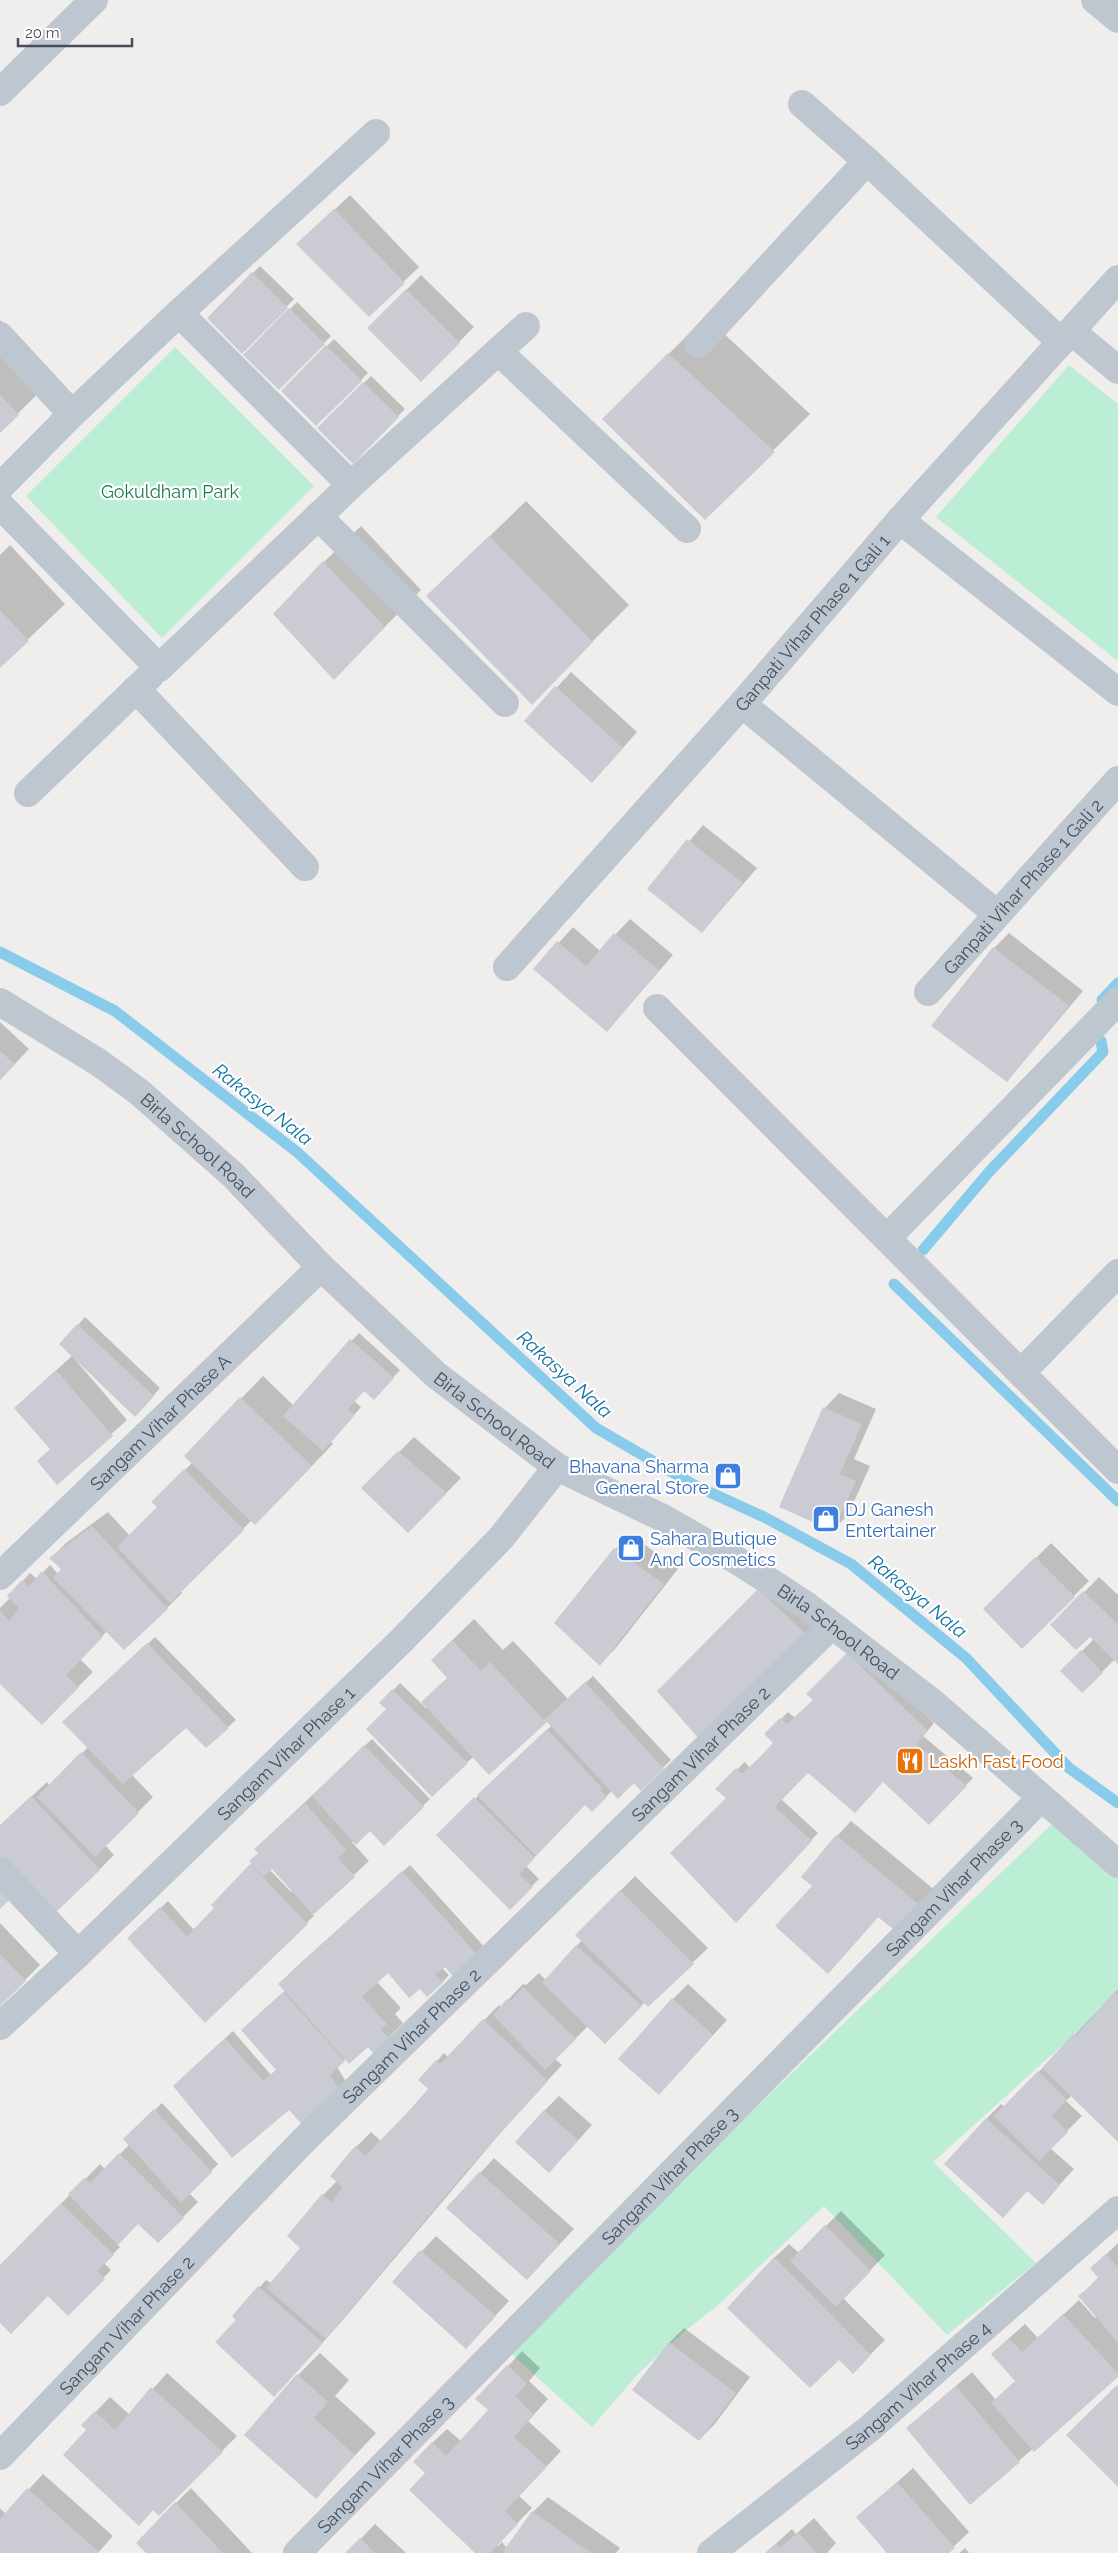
<svg xmlns="http://www.w3.org/2000/svg" width="1118" height="2553" font-family="Raleway,sans-serif">
  <style>
    .green { fill: #bbeed4 }
    .shadow { fill: #0003; fill-rule: evenodd }
    .lines { fill: none; stroke-linecap: round; stroke-linejoin: round }
    .stream { stroke: #89cbea; stroke-width: 11 }
    .building { fill: #cacbd3 }
    .street { stroke: #bec6cf; stroke-width: 28 }
    .labels { text-anchor: middle; dominant-baseline: central; stroke-width: 4.5; stroke-linejoin: round; paint-order: stroke }
    .park-label { font-size: 18px; fill: #187a54; stroke: #fff }
    .street-label { font-size: 18px; fill: #464e5a; stroke: #fff }
    .shop-label { font-size: 18px; fill: #366cbe; stroke: #fff; text-anchor: start }
    .food-label { font-size: 18px; fill: #c56008; stroke: #fff; text-anchor: start }
    .water-label { font-size: 19px; font-style: italic; fill: #0e74a5; stroke: #fff }
  </style>
  <rect width="100%" height="100%" fill="#f0eded"/>
  <g class="green">
    <polygon points="175,347 314,486 162,638 26,496"/>
    <polygon points="1069,365 1118,404 1118,661 936,517"/>
    <polygon points="1052,1824 1118,1879 1118,1995 933,2162 1036,2263 947,2335 824,2206 717,2306 685,2331 639,2373 592,2427 505,2348"/>
  </g>
  <g class="shadow">
    <polygon points="350,195 419,267 369,315 313,230"/>
    <polygon points="260,266 294,299 242,352 208,318"/>
    <polygon points="421,275 474,327 421,380 369,328"/>
    <polygon points="297,302 331,336 279,388 245,355"/>
    <polygon points="706,317 810,414 705,518 603,419"/>
    <polygon points="0,320 55,377 0,431"/>
    <polygon points="334,339 368,373 316,425 282,391"/>
    <polygon points="371,376 405,409 353,462 319,428"/>
    <polygon points="526,501 629,605 568,666 428,596"/>
    <polygon points="361,526 421,590 371,641 324,562"/>
    <polygon points="10,545 65,604 0,666 0,555"/>
    <polygon points="571,672 637,732 607,766 526,721"/>
    <polygon points="703,825 757,868 702,932 649,889"/>
    <polygon points="630,919 673,955 607,1031 535,969 573,927 600,951"/>
    <polygon points="1009,933 1083,991 1007,1081 933,1025 994,948"/>
    <polygon points="0,1022 29,1049 0,1080"/>
    <polygon points="85,1317 160,1388 143,1408 74,1356 73,1357 127,1420 57,1483 51,1448 15,1408 73,1355 61,1344"/>
    <polygon points="359,1333 400,1370 381,1391 365,1390 354,1401 361,1407 331,1442 333,1444 277,1502 252,1520 180,1591 182,1593 167,1608 107,1631 80,1659 93,1672 42,1723 0,1682 0,1608 10,1598 9,1596 30,1573 37,1579 50,1565 58,1574 62,1569 51,1558 66,1543 108,1512 130,1536 158,1508 153,1502 192,1463 185,1456 263,1376 293,1405"/>
    <polygon points="839,1393 876,1409 854,1459 870,1466 848,1515 833,1530 825,1408"/>
    <polygon points="414,1437 461,1478 408,1532 363,1488"/>
    <polygon points="630,1534 678,1569 615,1649 600,1664 615,1549"/>
    <polygon points="1051,1543 1089,1581 1022,1647 985,1609"/>
    <polygon points="1099,1577 1118,1595 1118,1662 1115,1659 1082,1692 1062,1671 1094,1639 1090,1635 1052,1625"/>
    <polygon points="766,1582 812,1626 777,1664 659,1691"/>
    <polygon points="474,1619 503,1650 513,1641 568,1699 593,1676 671,1760 641,1789 634,1782 612,1791 592,1810 585,1804 526,1866 539,1879 510,1908 438,1835 552,1725 547,1720 474,1756 432,1795 388,1709 381,1703 400,1683 426,1708 448,1677 432,1660"/>
    <polygon points="155,1637 236,1720 206,1746 186,1726 132,1775 153,1797 105,1845 114,1855 99,1870 25,1882 0,1907 0,1826 47,1782 50,1786 88,1747 71,1715"/>
    <polygon points="855,1646 934,1723 923,1736 973,1778 929,1823 883,1780 808,1771 781,1799 818,1833 744,1914 728,1798 717,1788 745,1762 750,1768 774,1743 766,1734 788,1712 795,1718 814,1700"/>
    <path d="M372,1739L430,1799L384,1844L370,1829L354,1841L352,1842L369,1861L312,1914L314,1916L205,2021L129,1938L168,1901L194,1930L216,1908L213,1905L253,1863L271,1834ZM272,1867L292,1890L291,1892L269,1869Z"/>
    <polygon points="851,1821 936,1891 914,1918 879,1916 828,1973 814,1885 837,1836"/>
    <polygon points="410,1865 489,1952 445,1965 442,1968 449,1975 442,1983 420,1987 388,1972 377,1982 401,2008 395,2014 403,2023 388,2038 368,2045 346,2058 337,2067 347,2083 304,2125 289,2109 182,2078 233,2031 271,2075 277,2069 250,2023 286,1990 280,1984 294,1969"/>
    <polygon points="635,1876 708,1948 648,2005 645,2002 605,2042 588,2026 555,2059 562,2065 513,2118 341,2322 282,2388 234,2316 266,2280 271,2283 302,2248 323,2195 337,2181 331,2176 356,2147 371,2132 381,2141 430,2089 420,2080 437,2061 444,2053 448,2057 499,2005 501,2007 523,1984 526,1985 539,1973 546,1980 582,1940 577,1935"/>
    <polygon points="0,1923 40,1965 0,2005"/>
    <polygon points="688,1984 727,2020 659,2094 673,1999"/>
    <polygon points="1118,1990 1118,2140 1072,2095 1066,2101 1082,2116 1050,2148 1074,2169 1043,2203 1028,2190 1003,2216 986,2119 1001,2104 1005,2107"/>
    <polygon points="559,2096 592,2125 564,2156 544,2111"/>
    <polygon points="162,2103 218,2164 189,2193 198,2202 158,2242 138,2222 117,2244 120,2247 104,2263 111,2270 68,2314 48,2294 0,2321 0,2266 100,2164 105,2169 129,2145 125,2139"/>
    <polygon points="494,2158 574,2229 527,2279 448,2208"/>
    <polygon points="841,2211 885,2255 843,2298 885,2340 853,2372 774,2258 789,2244 799,2253"/>
    <polygon points="436,2236 509,2301 466,2347 393,2282"/>
    <polygon points="1118,2243 1118,2375 970,2503 907,2428 972,2372 996,2400 1016,2381 1008,2339 1025,2324 1038,2338 1079,2300 1095,2318 1097,2316 1080,2296 1099,2277 1092,2268"/>
    <polygon points="684,2328 750,2377 714,2425 699,2440 669,2343"/>
    <polygon points="522,2351 540,2368 529,2381 548,2399 528,2421 561,2451 519,2496 532,2508 496,2545 498,2546 502,2542 507,2548 533,2512 548,2497 620,2548 616,2553 477,2553 426,2473 432,2443 447,2429 461,2441 489,2410 508,2366"/>
    <polygon points="320,2353 349,2380 335,2396 376,2433 316,2497 298,2375"/>
    <polygon points="167,2373 237,2436 159,2515 154,2509 139,2524 88,2430 83,2425 110,2397 130,2415"/>
    <polygon points="913,2468 969,2532 947,2553 889,2553 858,2517"/>
    <polygon points="43,2474 113,2536 98,2553 0,2553 0,2508 6,2514"/>
    <polygon points="191,2488 252,2553 148,2553 176,2503"/>
    <polygon points="814,2518 836,2543 827,2553 766,2553 792,2529 796,2534"/>
    <polygon points="375,2524 406,2553 347,2553"/>
    <polygon points="965,2548 969,2553 959,2553"/>
  </g>
  <g class="lines">
    <g class="stream">
      <polyline points="0,952 115,1011 297,1152 596,1428 694,1485 766,1518 851,1564 966,1658 1069,1768 1118,1803"/>
      <polyline points="1102,1000 1118,983"/>
      <polyline points="923,1250 989,1172 1103,1052 1101,1041"/>
      <polyline points="894,1284 1118,1501"/>
    </g>
  </g>
  <g class="building">
    <polygon points="334,209 405,283 369,317 296,244"/>
    <polygon points="252,272 288,308 242,354 207,318"/>
    <polygon points="406,289 460,343 421,382 367,328"/>
    <polygon points="289,308 325,344 279,390 243,355"/>
    <polygon points="326,345 362,381 316,426 281,391"/>
    <polygon points="668,353 775,452 705,520 602,419"/>
    <polygon points="363,382 399,417 353,464 317,428"/>
    <polygon points="0,395 19,415 0,433"/>
    <polygon points="489,536 593,642 532,705 426,596"/>
    <polygon points="323,561 385,627 334,680 273,614"/>
    <polygon points="0,610 29,641 0,668"/>
    <polygon points="555,686 623,748 592,783 524,721"/>
    <polygon points="687,839 743,883 702,933 647,889"/>
    <polygon points="614,933 659,970 607,1032 533,969 557,941 586,966"/>
    <polygon points="993,947 1069,1006 1007,1082 931,1026"/>
    <polygon points="0,1051 15,1064 0,1080"/>
    <polygon points="77,1324 154,1396 135,1417 59,1344"/>
    <polygon points="350,1339 394,1378 374,1400 364,1391 348,1409 355,1415 323,1451 283,1416"/>
    <polygon points="56,1370 113,1436 57,1485 37,1461 50,1449 14,1408"/>
    <polygon points="240,1397 312,1466 255,1525 184,1456"/>
    <polygon points="823,1407 862,1424 840,1474 856,1481 833,1531 779,1507"/>
    <polygon points="398,1451 447,1493 408,1533 361,1488"/>
    <polygon points="184,1469 244,1530 170,1603 117,1547 157,1507 151,1502"/>
    <polygon points="92,1526 168,1609 124,1650 53,1578 61,1569 49,1558"/>
    <polygon points="614,1548 664,1584 600,1666 554,1623"/>
    <polygon points="1035,1557 1075,1597 1022,1649 983,1609"/>
    <polygon points="42,1571 103,1637 66,1675 79,1687 42,1725 0,1684 0,1611 9,1621 19,1608 7,1596 22,1580 29,1586"/>
    <polygon points="758,1589 806,1634 701,1741 657,1691"/>
    <polygon points="1083,1591 1118,1624 1118,1664 1090,1637 1076,1650 1050,1625"/>
    <polygon points="452,1640 481,1671 490,1662 544,1720 585,1682 664,1769 641,1791 634,1783 618,1799 547,1722 489,1775 421,1702 447,1678 431,1660"/>
    <polygon points="147,1643 229,1728 206,1748 186,1728 123,1784 62,1722"/>
    <polygon points="1081,1650 1103,1673 1082,1693 1060,1671"/>
    <polygon points="847,1653 928,1731 916,1744 967,1786 929,1825 883,1782 855,1813 808,1773 775,1807 812,1841 736,1923 670,1853 726,1798 715,1789 736,1768 742,1774 763,1754 773,1743 764,1734 780,1718 787,1724 813,1700 806,1694"/>
    <polygon points="392,1689 468,1763 432,1797 366,1729 386,1709 379,1703"/>
    <polygon points="547,1729 602,1788 600,1790 607,1797 592,1812 585,1805 536,1856 477,1795"/>
    <polygon points="364,1745 424,1807 384,1846 370,1831 356,1845 312,1796"/>
    <polygon points="81,1752 139,1813 95,1857 37,1797"/>
    <polygon points="31,1796 100,1870 54,1914 0,1857 0,1825"/>
    <polygon points="474,1797 535,1858 519,1874 533,1887 510,1910 436,1835"/>
    <polygon points="305,1803 346,1850 338,1858 355,1877 313,1915 272,1869 263,1877 249,1861 258,1853 254,1849"/>
    <polygon points="836,1835 922,1907 899,1934 878,1917 828,1974 775,1926 812,1886 801,1877"/>
    <polygon points="250,1864 308,1924 205,2023 127,1938 160,1907 187,1936 214,1908 211,1905"/>
    <polygon points="402,1871 482,1960 458,1982 445,1967 435,1975 443,1983 427,1997 420,1989 409,1998 388,1973 362,1997 387,2024 381,2029 389,2039 373,2053 368,2047 349,2064 278,1984"/>
    <polygon points="0,1881 13,1896 0,1909"/>
    <polygon points="620,1890 694,1964 648,2007 575,1935"/>
    <polygon points="576,1945 642,2006 605,2044 542,1983"/>
    <polygon points="0,1954 26,1981 0,2006"/>
    <polygon points="523,1987 576,2039 545,2070 493,2015 507,1999 512,2000"/>
    <polygon points="1115,1991 1118,1994 1118,2142 1042,2068 1073,2034 1076,2036"/>
    <polygon points="283,1992 345,2061 330,2075 341,2091 304,2127 289,2110 232,2158 173,2086 225,2038 263,2081 276,2070 241,2030"/>
    <polygon points="672,1998 713,2035 659,2095 618,2059"/>
    <polygon points="483,2019 548,2081 467,2170 326,2339 266,2288 300,2248 287,2236 322,2194 332,2203 342,2187 330,2176 355,2146 365,2156 407,2113 428,2089 418,2080 436,2060 440,2064"/>
    <polygon points="1038,2071 1067,2100 1052,2116 1068,2132 1039,2161 994,2116"/>
    <polygon points="154,2109 212,2172 181,2203 123,2139"/>
    <polygon points="544,2110 578,2140 549,2173 515,2142"/>
    <polygon points="986,2118 1060,2185 1043,2205 1027,2191 1003,2218 944,2164"/>
    <polygon points="119,2153 184,2218 158,2243 138,2224 118,2245 68,2194 84,2178 90,2183"/>
    <polygon points="479,2172 560,2244 527,2280 446,2208"/>
    <polygon points="61,2203 114,2255 97,2271 105,2279 68,2316 48,2296 11,2334 0,2323 0,2265"/>
    <polygon points="825,2225 871,2271 836,2307 790,2261"/>
    <polygon points="420,2250 496,2316 466,2349 392,2282"/>
    <polygon points="1106,2254 1118,2267 1118,2343 1078,2296 1099,2279 1090,2268"/>
    <polygon points="774,2257 871,2355 853,2374 839,2360 810,2388 727,2308"/>
    <polygon points="258,2286 323,2343 274,2397 215,2342 236,2320 232,2316"/>
    <polygon points="1063,2314 1118,2373 1118,2377 1034,2452 991,2403 1015,2381 991,2354 1009,2338 1022,2352"/>
    <polygon points="669,2342 736,2393 699,2441 632,2390"/>
    <polygon points="507,2365 527,2384 515,2396 534,2415 514,2437 547,2467 505,2511 518,2524 490,2553 475,2553 409,2490 425,2473 413,2462 432,2442 446,2456 488,2410 475,2399"/>
    <polygon points="297,2374 328,2402 314,2418 355,2455 316,2499 244,2435"/>
    <polygon points="1117,2385 1118,2386 1118,2487 1066,2435"/>
    <polygon points="956,2386 1020,2462 970,2505 906,2428"/>
    <polygon points="151,2387 223,2452 159,2516 153,2510 139,2526 63,2455 86,2430 81,2425 95,2411 115,2430"/>
    <polygon points="897,2482 955,2548 949,2553 887,2553 856,2517"/>
    <polygon points="27,2488 99,2552 98,2553 0,2553 0,2519"/>
    <polygon points="175,2502 223,2553 146,2553 136,2543"/>
    <polygon points="532,2511 591,2553 502,2553"/>
    <polygon points="798,2532 817,2553 765,2553 776,2543 780,2548"/>
    <polygon points="360,2538 375,2553 345,2553"/>
  </g>
  <g class="lines">
    <g class="street">
      <polyline points="1095,0 1118,19"/>
      <polyline points="0,92 94,0"/>
      <polyline points="802,104 867,161 1061,342"/>
      <polyline points="1071,331 1118,370"/>
      <polyline points="0,336 72,414 179,313 376,133"/>
      <polyline points="698,344 867,161"/>
      <polyline points="498,351 687,529"/>
      <polyline points="351,485 526,326"/>
      <polyline points="0,487 72,414"/>
      <polyline points="0,505 159,668 351,485 179,313"/>
      <polyline points="318,516 505,703"/>
      <polyline points="900,520 1118,692"/>
      <polyline points="136,689 305,867"/>
      <polyline points="742,704 997,914"/>
      <polyline points="28,793 150,676"/>
      <path id="s1" d="M507,967L742,704L900,520L1118,279"/>
      <path id="s2" d="M928,992L1118,780"/>
      <path id="s3" d="M0,1002L98,1062L139,1092L233,1175L321,1267L436,1375L557,1467L661,1517L738,1561L806,1605L932,1702L1118,1864"/>
      <polyline points="657,1008 1021,1373"/>
      <polyline points="887,1238 1118,1001"/>
      <polyline points="1118,1273 1021,1373 1118,1470"/>
      <path id="s4" d="M0,1576L321,1267"/>
      <polyline points="0,1871 78,1954"/>
      <path id="s5" d="M0,2026L78,1954L401,1641L501,1538L557,1467"/>
      <path id="s6" d="M0,2456L304,2140L831,1626"/>
      <path id="s7" d="M297,2553L1041,1798"/>
      <path id="s8" d="M711,2553L870,2428L1118,2210"/>
    </g>
  </g>
  <defs>
    <g id="shop-square" transform="scale(1.4375)"><rect x="-9" y="-9" width="18" height="18" rx="4" fill="#3f7fe0" stroke="#fff"/><path d="M-5-2.5h2.3a2.7 3.5 0 0 1 5.4 0H5L5.5 6h-11ZM-1.5-2.5h3a1.5 2.3 0 0 0-3 0Z" fill="#fff"/></g>
    <g id="restaurant-square" transform="scale(1.4375)"><rect x="-9" y="-9" width="18" height="18" rx="4" fill="#e8710a" stroke="#fff"/><path d="M-5-6h1v4h1v-4h1v4h1v-4h1v5L-1.5 .5V6h-2V.5L-5-1ZM5-6V6H3V1.5H1.5Q1.5-4 5-6Z" fill="#fff"/></g>
  </defs>
  <g fill-rule="evenodd">
    <use href="#shop-square" x="728" y="1476"/>
    <use href="#shop-square" x="826" y="1519"/>
    <use href="#shop-square" x="631" y="1548"/>
    <use href="#restaurant-square" x="910" y="1761"/>
  </g>
  <g class="labels">
    <g class="park-label">
      <text x="170" y="491">Gokuldham Park</text>
    </g>
    <g class="street-label">
      <text stroke="none"><textPath href="#s1" startOffset="460">Ganpati Vihar Phase 1 Gali 1</textPath></text>
      <text stroke="none"><textPath href="#s2" startOffset="142">Ganpati Vihar Phase 1 Gali 2</textPath></text>
      <text stroke="none"><textPath href="#s3" startOffset="245">Birla School Road</textPath></text>
      <text stroke="none"><textPath href="#s3" startOffset="650">Birla School Road</textPath></text>
      <text stroke="none"><textPath href="#s4" startOffset="222">Sangam Vihar Phase A</textPath></text>
      <text stroke="none"><textPath href="#s3" startOffset="1055">Birla School Road</textPath></text>
      <text stroke="none"><textPath href="#s5" startOffset="395">Sangam Vihar Phase 1</textPath></text>
      <text stroke="none"><textPath href="#s6" startOffset="992">Sangam Vihar Phase 2</textPath></text>
      <text stroke="none"><textPath href="#s7" startOffset="935">Sangam Vihar Phase 3</textPath></text>
      <text stroke="none"><textPath href="#s6" startOffset="588">Sangam Vihar Phase 2</textPath></text>
      <text stroke="none"><textPath href="#s7" startOffset="530">Sangam Vihar Phase 3</textPath></text>
      <text stroke="none"><textPath href="#s6" startOffset="182">Sangam Vihar Phase 2</textPath></text>
      <text stroke="none"><textPath href="#s8" startOffset="266">Sangam Vihar Phase 4</textPath></text>
      <text stroke="none"><textPath href="#s7" startOffset="125">Sangam Vihar Phase 3</textPath></text>
    </g>
    <g class="shop-label">
      <text x="709" y="1466" text-anchor="end">Bhavana Sharma<tspan x="709" dy="21">General Store</tspan></text>
      <text x="845" y="1509">DJ Ganesh<tspan x="845" dy="21">Entertainer</tspan></text>
      <text x="650" y="1538">Sahara Butique<tspan x="650" dy="21">And Cosmetics</tspan></text>
    </g>
    <g class="food-label">
      <text x="929" y="1761">Laskh Fast Food</text>
    </g>
    <g class="water-label">
      <text transform="translate(263 1104) rotate(38)">Rakasya Nala</text>
      <text transform="translate(565 1374) rotate(42)">Rakasya Nala</text>
      <text transform="translate(918 1596) rotate(39)">Rakasya Nala</text>
    </g>
  </g>
  <path d="M18 38v8h114v-8" fill="none" stroke="#464e5a" stroke-width="2.5"/>
  <text x="25" y="38" font-size="15" fill="#464e5a" stroke="#ffffff" stroke-width="4" paint-order="stroke">20 m</text>
</svg>
